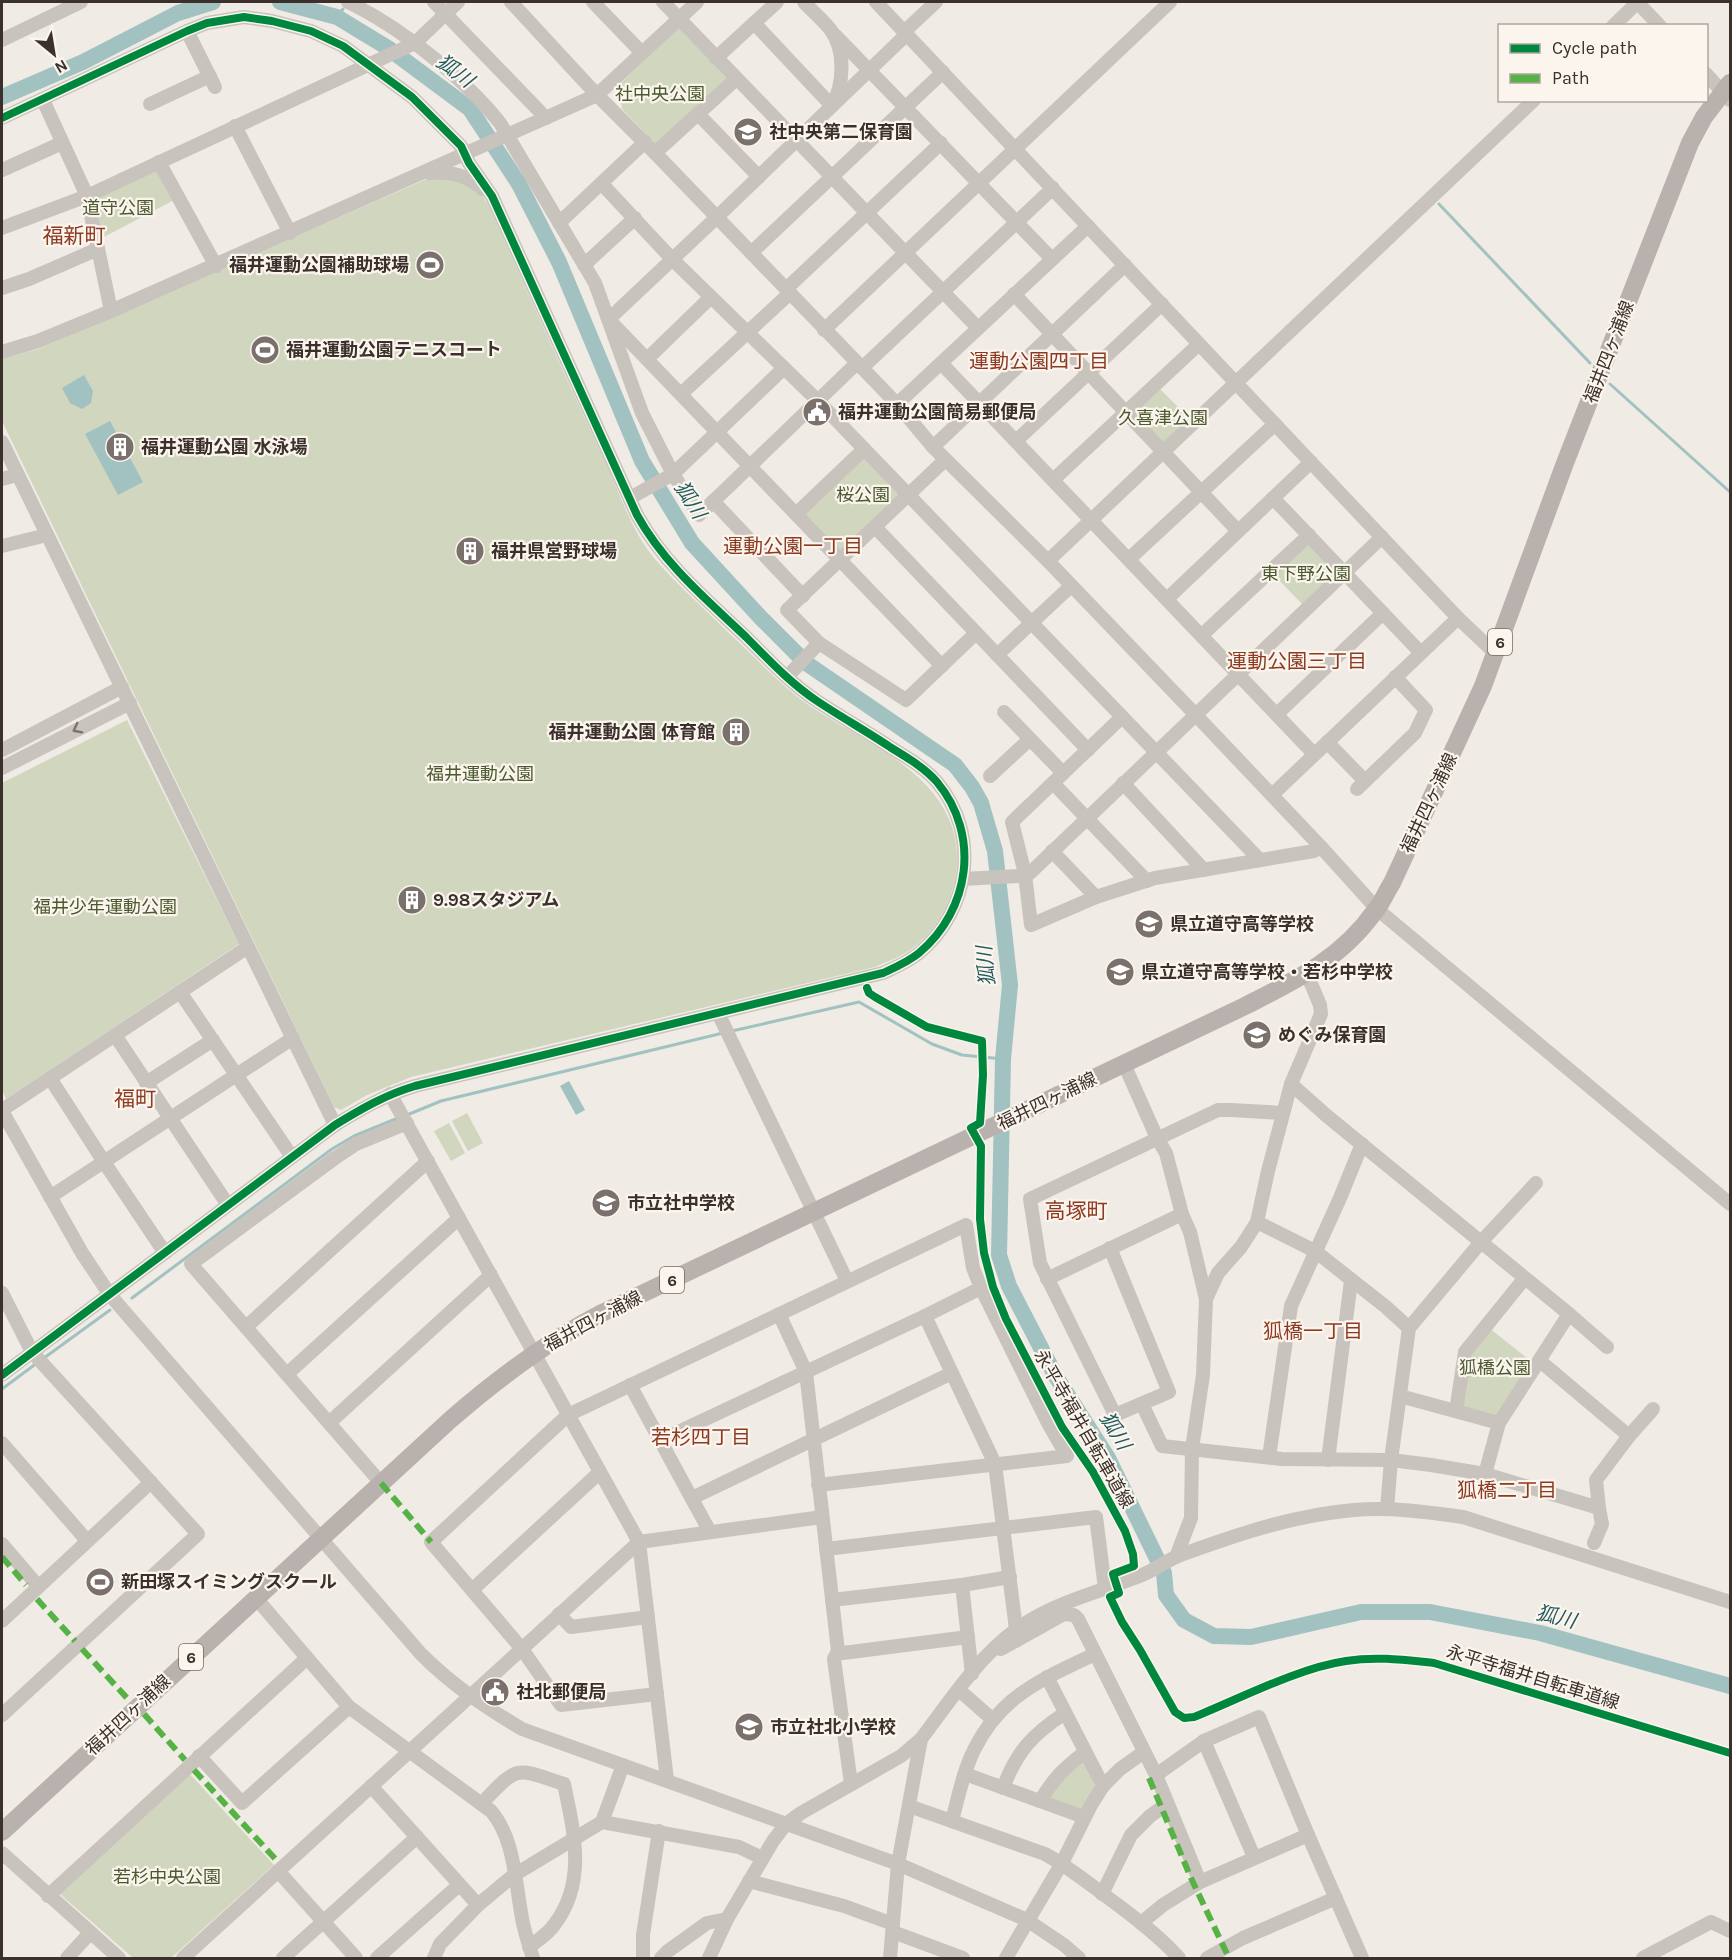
<svg xmlns="http://www.w3.org/2000/svg" width="1732" height="1960" font-family="Karla,'Noto Sans JP',sans-serif">
  <style>
    .green { fill: #d1d6bf }
    .water { fill: #a1c2c1 }
    .lines { fill: none; stroke-linecap: round; stroke-linejoin: round }
    .stream { stroke: #a1c2c1; stroke-width: 3 }
    .river { stroke: #a1c2c1; stroke-width: 16 }
    .minor { stroke: #c9c3be; stroke-width: 14 }
    .major { stroke: #b8b1ad; stroke-width: 18 }
    .quiet { stroke: #57b246; stroke-width: 6; stroke-dasharray: 12 6; stroke-linecap: butt }
    .cycleway-casing { stroke: #fbf5ee; stroke-width: 11 }
    .cycleway { stroke: #00873e; stroke-width: 8 }
    .oneway { stroke: #7b726d }
    .labels { text-anchor: middle; dominant-baseline: central; stroke-width: 4.5; stroke-linejoin: round; paint-order: stroke }
    .shield { fill: #fbf5ee; stroke: #756b66; stroke-width: 1.5 }
    .shield-label { font-size: 16px; font-weight: bold; fill: #3b302b }
    .park-label { font-size: 18px; fill: #4a5a2e; stroke: #fbf5ee }
    .poi-label { font-size: 18px; font-weight: bold; fill: #3b302b; stroke: #fbf5ee; text-anchor: start }
    .street-label { font-size: 18px; fill: #3b302b; stroke: #fbf5ee }
    .water-label { font-size: 20px; font-style: italic; fill: #1f5a5e; stroke: #fbf5ee }
    .neighbourhood-label { font-size: 20px; fill: #8c3b22; stroke: #fbf5ee }
    .quarter-label { font-size: 21px; fill: #8c3b22; stroke: #fbf5ee }
  </style>
  <rect width="100%" height="100%" fill="#f0ebe5"/>
  <g class="green">
    <polygon points="680,26 729,76 657,145 622,109 619,85"/>
    <polygon points="156,170 176,199 102,238 95,204 97,197"/>
    <path d="M452,176L481,193L489,206C527,290 564,375 604,459C619,491 632,533 655,559C678,586 706,610 731,635C754,656 775,679 799,698C849,736 928,762 951,824C967,867 950,919 914,947C903,956 888,961 875,967L411,1077L367,1095L341,1110L334,1107L2,421V359L38,349L429,178Z"/>
    <polygon points="1159,388 1189,418 1162,444 1132,413"/>
    <polygon points="864,455 903,495 841,554 804,514"/>
    <polygon points="1309,542 1338,572 1303,605 1275,576"/>
    <polygon points="127,720 239,944 6,1099 2,1090 2,783"/>
    <polygon points="467,1113 483,1143 468,1151 452,1121"/>
    <polygon points="449,1123 465,1153 451,1161 434,1131"/>
    <polygon points="1489,1328 1532,1362 1498,1417 1461,1407 1468,1354"/>
    <polygon points="1083,1759 1096,1789 1083,1812 1047,1799 1056,1784"/>
    <polygon points="188,1772 274,1865 171,1958 133,1958 60,1894"/>
  </g>
  <g class="water">
    <polygon points="84,375 93,391 91,403 82,409 70,403 62,388"/>
    <polygon points="110,421 143,482 118,495 85,434"/>
    <polygon points="569,1081 585,1110 576,1115 560,1086"/>
  </g>
  <g class="lines">
    <g class="stream">
      <polyline points="337,17 343,9"/>
      <polyline points="1439,204 1590,363"/>
      <polyline points="1610,384 1730,492"/>
      <polyline points="732,1031 859,1002 932,1044 962,1055 1003,1059"/>
      <polyline points="407,1115 441,1101 723,1033"/>
      <polyline points="132,1298 332,1149 354,1136 398,1118"/>
      <polyline points="44,1358 110,1310"/>
      <polyline points="2,1389 37,1363"/>
    </g>
    <g class="river">
      <polyline points="280,2 337,17 388,48 470,109 519,184 559,262 642,461 692,543 761,618 806,663 955,765 972,787 981,803 995,851 1010,985 1003,1059 999,1255 1009,1286 1055,1375 1108,1458 1164,1573 1166,1595 1184,1620 1214,1636 1251,1637 1361,1612 1430,1612 1540,1633 1730,1686"/>
      <polyline points="2,97 83,62 178,13 213,2"/>
    </g>
    <g class="minor">
      <path d="M348,2C400,27 464,78 500,123L595,283L642,413L673,474L699,515L857,363"/>
      <polyline points="434,2 546,118"/>
      <polyline points="511,2 597,95 655,153 897,404 933,447 1048,561 1191,710 1321,847 1377,909 1730,1204"/>
      <polyline points="593,2 642,53"/>
      <polyline points="663,2 978,328"/>
      <polyline points="876,2 1458,618 1496,654"/>
      <polyline points="1637,2 1660,26"/>
      <polyline points="754,23 832,106 907,34"/>
      <polyline points="1613,26 1638,2"/>
      <polyline points="187,31 215,87"/>
      <polyline points="905,31 936,2"/>
      <polyline points="835,35 1052,259"/>
      <polyline points="2,40 81,2"/>
      <polyline points="716,58 777,2"/>
      <polyline points="1706,74 1730,100"/>
      <polyline points="43,100 87,196 111,311"/>
      <polyline points="150,104 210,76"/>
      <polyline points="698,114 759,177"/>
      <path d="M2,118L187,31L207,23L244,17L272,21L311,31L343,46L412,97L461,146L469,163L492,196L637,515C664,564 706,599 746,637C768,659 790,683 817,701C841,717 866,731 890,747C906,757 924,767 937,782C981,835 970,910 919,953C908,962 896,967 883,973L415,1086C385,1095 361,1109 335,1125L2,1375"/>
      <polyline points="235,126 290,233"/>
      <polyline points="655,153 736,79"/>
      <polyline points="159,162 216,266"/>
      <polyline points="2,170 62,143"/>
      <path d="M429,173C451,171 466,175 483,189"/>
      <polyline points="602,184 672,259 818,401 1260,860"/>
      <polyline points="559,223 645,142"/>
      <polyline points="2,228 87,196 415,43 458,2"/>
      <polyline points="751,253 943,72"/>
      <polyline points="584,265 635,218"/>
      <polyline points="2,288 29,279 98,249"/>
      <polyline points="786,289 941,143"/>
      <polyline points="1014,294 1238,531"/>
      <path d="M609,319L716,218L832,106C844,84 846,50 830,29C822,19 812,11 804,2"/>
      <polyline points="612,323 942,666"/>
      <polyline points="824,330 1170,2"/>
      <polyline points="2,352 38,341 111,311 597,95 697,2"/>
      <polyline points="647,359 711,297"/>
      <polyline points="941,363 1314,754"/>
      <polyline points="862,368 1053,188"/>
      <polyline points="681,394 790,293"/>
      <polyline points="897,404 1088,226"/>
      <polyline points="1016,441 1162,304"/>
      <polyline points="2,442 335,1125"/>
      <polyline points="933,447 1125,265"/>
      <polyline points="945,460 787,610 819,643 906,700 976,633"/>
      <polyline points="2,479 17,475"/>
      <polyline points="1053,480 1199,344"/>
      <polyline points="630,498 673,474 784,368"/>
      <polyline points="1273,498 1421,653"/>
      <polyline points="713,501 803,596"/>
      <polyline points="796,514 864,449"/>
      <polyline points="875,527 1088,750"/>
      <polyline points="2,546 47,535"/>
      <polyline points="1129,559 1275,424"/>
      <polyline points="1048,561 1534,100"/>
      <polyline points="1167,599 1311,462"/>
      <polyline points="1202,635 1309,535"/>
      <polyline points="997,655 1071,586"/>
      <polyline points="787,677 819,643"/>
      <polyline points="1004,712 1063,773"/>
      <polyline points="1277,714 1383,613"/>
      <polyline points="1122,717 1012,822 1025,874 1031,925 1096,897 1155,878 1314,851 1321,847"/>
      <polyline points="1327,742 1365,781"/>
      <polyline points="2,750 122,687"/>
      <polyline points="2,768 130,703"/>
      <polyline points="990,776 1030,739"/>
      <polyline points="1053,783 1147,881"/>
      <polyline points="1123,783 1204,870"/>
      <polyline points="1357,789 1415,733 1426,710 1395,677"/>
      <polyline points="1272,795 1458,618"/>
      <polyline points="1052,851 1096,897"/>
      <polyline points="963,879 1020,876 1030,873 1382,537"/>
      <polyline points="180,992 292,1157"/>
      <polyline points="718,1013 847,1281"/>
      <polyline points="115,1035 228,1205"/>
      <polyline points="1124,1064 1157,1138 1166,1153 1182,1214 1190,1232 1206,1299"/>
      <polyline points="50,1078 104,1162 165,1253"/>
      <polyline points="146,1083 213,1040"/>
      <polyline points="1291,1084 1327,1116 1569,1314 1499,1423 1485,1474"/>
      <polyline points="390,1094 639,1542 667,1780"/>
      <polyline points="2,1110 248,947"/>
      <path d="M2,1111L82,1253L110,1295L421,1654C452,1685 485,1707 522,1729L898,1864L1027,1920L1064,1945L1079,1958"/>
      <polyline points="50,1197 293,1038"/>
      <polyline points="1257,1222 1315,1251 1386,1307 1409,1328"/>
      <polyline points="1110,1248 1169,1392 1115,1415 1040,1263 1030,1199 1218,1110 1231,1110 1283,1113"/>
      <polyline points="1047,1279 1182,1214"/>
      <polyline points="2,1293 32,1352 198,1534 2,1715"/>
      <polyline points="779,1314 806,1372 838,1651 843,1653 968,1637"/>
      <polyline points="1569,1314 1607,1347"/>
      <polyline points="925,1316 995,1464 1016,1629"/>
      <polyline points="246,1327 428,1161"/>
      <polyline points="287,1374 459,1218"/>
      <polyline points="630,1385 710,1532"/>
      <polyline points="1400,1396 1499,1423"/>
      <polyline points="1142,1404 1162,1446 1282,1459 1391,1460 1431,1465 1485,1474 1599,1508 1596,1480 1629,1436 1540,1361"/>
      <polyline points="1456,1411 1465,1352 1524,1279"/>
      <polyline points="329,1423 491,1275"/>
      <polyline points="1629,1436 1653,1409"/>
      <polyline points="661,1440 925,1316 981,1288"/>
      <polyline points="2,1443 83,1536 85,1542"/>
      <polyline points="1269,1457 1291,1306 1340,1198 1362,1144"/>
      <polyline points="1328,1460 1351,1281"/>
      <polyline points="381,1483 191,1264 335,1158 356,1144 407,1123"/>
      <polyline points="692,1498 952,1373"/>
      <polyline points="1387,1509 1391,1460 1409,1328 1481,1242 1536,1183"/>
      <polyline points="1594,1543 1602,1524 1599,1508"/>
      <polyline points="2,1544 38,1586"/>
      <polyline points="826,1549 1096,1517 1105,1588"/>
      <polyline points="1176,1557 1191,1518 1192,1449 1203,1375 1206,1299 1218,1273 1241,1247 1257,1222 1268,1171 1291,1084 1321,1014 1320,1005 1307,974"/>
      <polyline points="962,1585 972,1674"/>
      <polyline points="472,1590 600,1472"/>
      <path d="M256,1598L349,1707L491,1811C515,1839 515,1882 522,1918C524,1931 529,1945 533,1958"/>
      <polyline points="832,1600 962,1585 1010,1577"/>
      <polyline points="559,1614 571,1627 648,1617"/>
      <polyline points="2,1621 151,1482"/>
      <polyline points="1001,1649 1064,1614 1074,1615 1078,1619 1156,1775 1200,1882"/>
      <polyline points="838,1651 834,1659 851,1784"/>
      <polyline points="1047,1677 1103,1786"/>
      <polyline points="959,1690 992,1719"/>
      <polyline points="657,1694 561,1705 522,1649 431,1542 568,1415 966,1225 973,1268 981,1288 1048,1423 1067,1456 818,1485"/>
      <polyline points="1204,1741 1254,1857"/>
      <polyline points="199,1756 242,1803 349,1707"/>
      <polyline points="965,1774 1084,1817"/>
      <polyline points="1156,1775 1204,1741 1259,1717 1308,1835 1362,1958"/>
      <polyline points="371,1786 478,1905"/>
      <path d="M1003,1788C1017,1751 1033,1734 1065,1713"/>
      <path d="M1040,1801C1054,1778 1064,1768 1085,1752"/>
      <path d="M481,1804C519,1765 513,1767 564,1784C574,1832 587,1883 554,1925C548,1934 538,1940 529,1947"/>
      <path d="M909,1806L1045,1854C1067,1866 1087,1882 1107,1897C1133,1916 1158,1935 1179,1958"/>
      <path d="M952,1821C958,1798 963,1772 974,1750C1001,1695 1043,1679 1095,1654"/>
      <polyline points="602,1822 739,1847 762,1858"/>
      <polyline points="2,1853 119,1958"/>
      <polyline points="278,1871 356,1958"/>
      <polyline points="749,1881 844,1906 893,1924"/>
      <polyline points="1102,1894 1131,1835 1150,1816 1167,1804"/>
      <polyline points="48,1896 307,1658"/>
      <polyline points="1141,1923 1163,1905 1200,1882 1308,1835"/>
      <polyline points="893,1932 963,1958"/>
      <polyline points="67,1958 90,1933"/>
      <polyline points="183,1958 639,1542 822,1517"/>
      <polyline points="283,1958 417,1837"/>
      <polyline points="377,1958 459,1885"/>
      <polyline points="434,1958 440,1944 478,1905 514,1875 602,1822 623,1765"/>
      <polyline points="643,1958 643,1935 659,1831"/>
      <polyline points="661,1958 668,1951 707,1923 727,1919"/>
      <path d="M709,1958L727,1919L773,1841L786,1824L801,1813L901,1756L921,1739C950,1701 978,1657 1017,1629C1054,1602 1100,1592 1142,1575C1155,1570 1166,1561 1178,1556C1235,1535 1294,1515 1354,1510C1391,1507 1427,1512 1463,1517L1730,1602"/>
      <polyline points="890,1958 898,1864 921,1739"/>
      <polyline points="1006,1958 1062,1863 1091,1805 1103,1786 1120,1769 1144,1752"/>
      <polyline points="1207,1958 1243,1938 1336,1898"/>
      <polyline points="1643,1958 1711,1922 1730,1931"/>
    </g>
    <path class="major" d="M2,1832L450,1420C497,1379 546,1342 602,1313L1245,1006C1296,980 1341,959 1375,911C1382,903 1386,892 1392,883L1483,686L1565,463L1690,143L1704,117L1730,83"/>
    <g class="quiet">
      <polyline points="381,1483 431,1542"/>
      <polyline points="2,1557 26,1585"/>
      <polyline points="37,1599 75,1641"/>
      <polyline points="82,1649 127,1698"/>
      <polyline points="144,1714 185,1760"/>
      <polyline points="194,1770 279,1863"/>
      <polyline points="1149,1778 1191,1878 1229,1958"/>
    </g>
    <g class="cycleway-casing">
      <g id="cycleway">
        <path d="M2,118L187,31L207,23L244,17L272,21L311,31L343,46L412,97L461,146L469,163L492,196L637,515C664,564 706,599 746,637C768,659 790,683 817,701C841,717 866,731 890,747C906,757 924,767 937,782C981,835 970,910 919,953C908,962 896,967 883,973L415,1086C385,1095 361,1109 335,1125L2,1375"/>
        <path d="M867,988L869,993L875,997L927,1027L982,1041L983,1075L980,1123L971,1128L981,1146L980,1219L984,1253L993,1287L1006,1319L1062,1427L1093,1472L1125,1531L1133,1554L1134,1566L1113,1574L1119,1593L1110,1597L1122,1622L1140,1650L1175,1712L1184,1718L1194,1717C1239,1699 1298,1668 1346,1661C1376,1656 1405,1660 1434,1663L1730,1753"/>
      </g>
    </g>
    <use href="#cycleway" class="cycleway"/>
  </g>
  <defs><path id="oneway-chevron" d="M-2-3.5L2.5 0L-2 3.5" fill="none" stroke-width="1.6" stroke-linecap="round" stroke-linejoin="round" transform="scale(1.5)"/></defs>
  <use class="oneway" href="#oneway-chevron" transform="translate(77 729) rotate(153)"/>
  <defs>
    <g id="school-disc" transform="scale(1.5)"><circle r="9.5" fill="#7a716c" stroke="#fbf5ee"/><path d="M0-5L7-2L0 1L-7-2ZM-4 1L0 2.5L4 1V4Q0 6-4 4Z" fill="#fff"/></g>
    <g id="stadium-disc" transform="scale(1.5)"><circle r="9.5" fill="#7a716c" stroke="#fbf5ee"/><path d="M0-5a6.5 5 0 1 0 0 10a6.5 5 0 1 0 0-10ZM-3.5-1.8h7v3.6h-7Z" fill="#fff"/></g>
    <g id="civic-disc" transform="scale(1.5)"><circle r="9.5" fill="#7a716c" stroke="#fbf5ee"/><path d="M-.6-6.5H3V-4.5H.6V-3L4-1V1h2V6H-6V1h2V-1L-.6-3ZM-1.2 2.5V6h2.4V2.5Z" fill="#fff"/></g>
    <g id="building-disc" transform="scale(1.5)"><circle r="9.5" fill="#7a716c" stroke="#fbf5ee"/><path d="M-4-6H4V6H1V3H-1V6H-4ZM-2.5-4.3h1.7v1.8h-1.7ZM.8-4.3h1.7v1.8H.8ZM-2.5-1h1.7V.8h-1.7ZM.8-1h1.7V.8H.8Z" fill="#fff"/></g>
  </defs>
  <g fill-rule="evenodd">
    <use href="#school-disc" x="748" y="132"/>
    <use href="#stadium-disc" x="430" y="265"/>
    <use href="#stadium-disc" x="265" y="350"/>
    <use href="#civic-disc" x="817" y="412"/>
    <use href="#building-disc" x="120" y="447"/>
    <use href="#building-disc" x="470" y="551"/>
    <use href="#building-disc" x="736" y="732"/>
    <use href="#building-disc" x="412" y="900"/>
    <use href="#school-disc" x="1149" y="924"/>
    <use href="#school-disc" x="1120" y="972"/>
    <use href="#school-disc" x="1257" y="1035"/>
    <use href="#school-disc" x="606" y="1203"/>
    <use href="#stadium-disc" x="100" y="1582"/>
    <use href="#civic-disc" x="495" y="1692"/>
    <use href="#school-disc" x="749" y="1727"/>
  </g>
  <g class="labels">
    <g class="shield">
      <rect x="1488" y="629" width="24" height="26" rx="4.5"/>
      <rect x="660" y="1267" width="24" height="26" rx="4.5"/>
      <rect x="179" y="1644" width="24" height="26" rx="4.5"/>
    </g>
    <g class="shield-label">
      <text x="1500" y="642">6</text>
      <text x="672" y="1280">6</text>
      <text x="191" y="1657">6</text>
    </g>
    <g class="park-label">
      <text x="660" y="94">社中央公園</text>
      <text x="118" y="208">道守公園</text>
      <text x="1163" y="418">久喜津公園</text>
      <text x="863" y="495">桜公園</text>
      <text x="1306" y="574">東下野公園</text>
      <text x="480" y="774">福井運動公園</text>
      <text x="105" y="907">福井少年運動公園</text>
      <text x="1495" y="1368">狐橋公園</text>
      <text x="167" y="1877">若杉中央公園</text>
    </g>
    <g class="poi-label">
      <text x="769" y="132">社中央第二保育園</text>
      <text x="409" y="265" text-anchor="end">福井運動公園補助球場</text>
      <text x="286" y="350">福井運動公園テニスコート</text>
      <text x="838" y="412">福井運動公園簡易郵便局</text>
      <text x="141" y="447">福井運動公園 水泳場</text>
      <text x="491" y="551">福井県営野球場</text>
      <text x="715" y="732" text-anchor="end">福井運動公園 体育館</text>
      <text x="433" y="900">9.98スタジアム</text>
      <text x="1170" y="924">県立道守高等学校</text>
      <text x="1141" y="972">県立道守高等学校・若杉中学校</text>
      <text x="1278" y="1035">めぐみ保育園</text>
      <text x="627" y="1203">市立社中学校</text>
      <text x="121" y="1582">新田塚スイミングスクール</text>
      <text x="516" y="1692">社北郵便局</text>
      <text x="770" y="1727">市立社北小学校</text>
    </g>
    <g class="street-label">
      <text transform="translate(1609 352) rotate(-69)">福井四ヶ浦線</text>
      <text transform="translate(1429 803) rotate(-65)">福井四ヶ浦線</text>
      <text transform="translate(1047 1101) rotate(-26)">福井四ヶ浦線</text>
      <text transform="translate(593 1321) rotate(-28)">福井四ヶ浦線</text>
      <text transform="translate(1084 1429) rotate(60)">永平寺福井自転車道線</text>
      <text transform="translate(1533 1677) rotate(17)">永平寺福井自転車道線</text>
      <text transform="translate(128 1715) rotate(-43)">福井四ヶ浦線</text>
    </g>
    <g class="water-label">
      <text transform="translate(455 71) rotate(37)">狐川</text>
      <text transform="translate(690 500) rotate(58)">狐川</text>
      <text transform="translate(986 966) rotate(-95)">狐川</text>
      <text transform="translate(1115 1431) rotate(59)">狐川</text>
      <text transform="translate(1556 1617) rotate(14)">狐川</text>
    </g>
    <g class="neighbourhood-label">
      <text x="1039" y="361">運動公園四丁目</text>
      <text x="793" y="546">運動公園一丁目</text>
      <text x="1297" y="661">運動公園三丁目</text>
      <text x="1313" y="1331">狐橋一丁目</text>
      <text x="701" y="1437">若杉四丁目</text>
      <text x="1507" y="1490">狐橋二丁目</text>
    </g>
    <g class="quarter-label">
      <text x="74" y="236">福新町</text>
      <text x="135" y="1099">福町</text>
      <text x="1076" y="1211">高塚町</text>
    </g>
  </g>
  <rect width="1732" height="1960" fill="none" stroke="#3b302b" stroke-width="6"/>
  <rect x="1498" y="24" width="210" height="78" fill="#fbf5ee" stroke="#aea6a0" stroke-width="1.5"/>
  <rect x="1510" y="44" width="30" height="9" fill="#00873e" stroke="#aea6a0" stroke-width="1.5"/>
  <text x="1552" y="54" font-size="18" fill="#3b302b">Cycle path</text>
  <rect x="1510" y="74" width="30" height="9" fill="#57b246" stroke="#aea6a0" stroke-width="1.5"/>
  <text x="1552" y="84" font-size="18" fill="#3b302b">Path</text>
  <g transform="translate(54 54) rotate(150)" stroke="#fbf5ee" stroke-width="4.5" paint-order="stroke">
  <path d="M0-4.5L10 22L0 15L-10 22Z" fill="#3b302b"/>
  <text y="-9" font-size="16" font-weight="bold" text-anchor="middle" fill="#3b302b">N</text>
  </g>
</svg>
